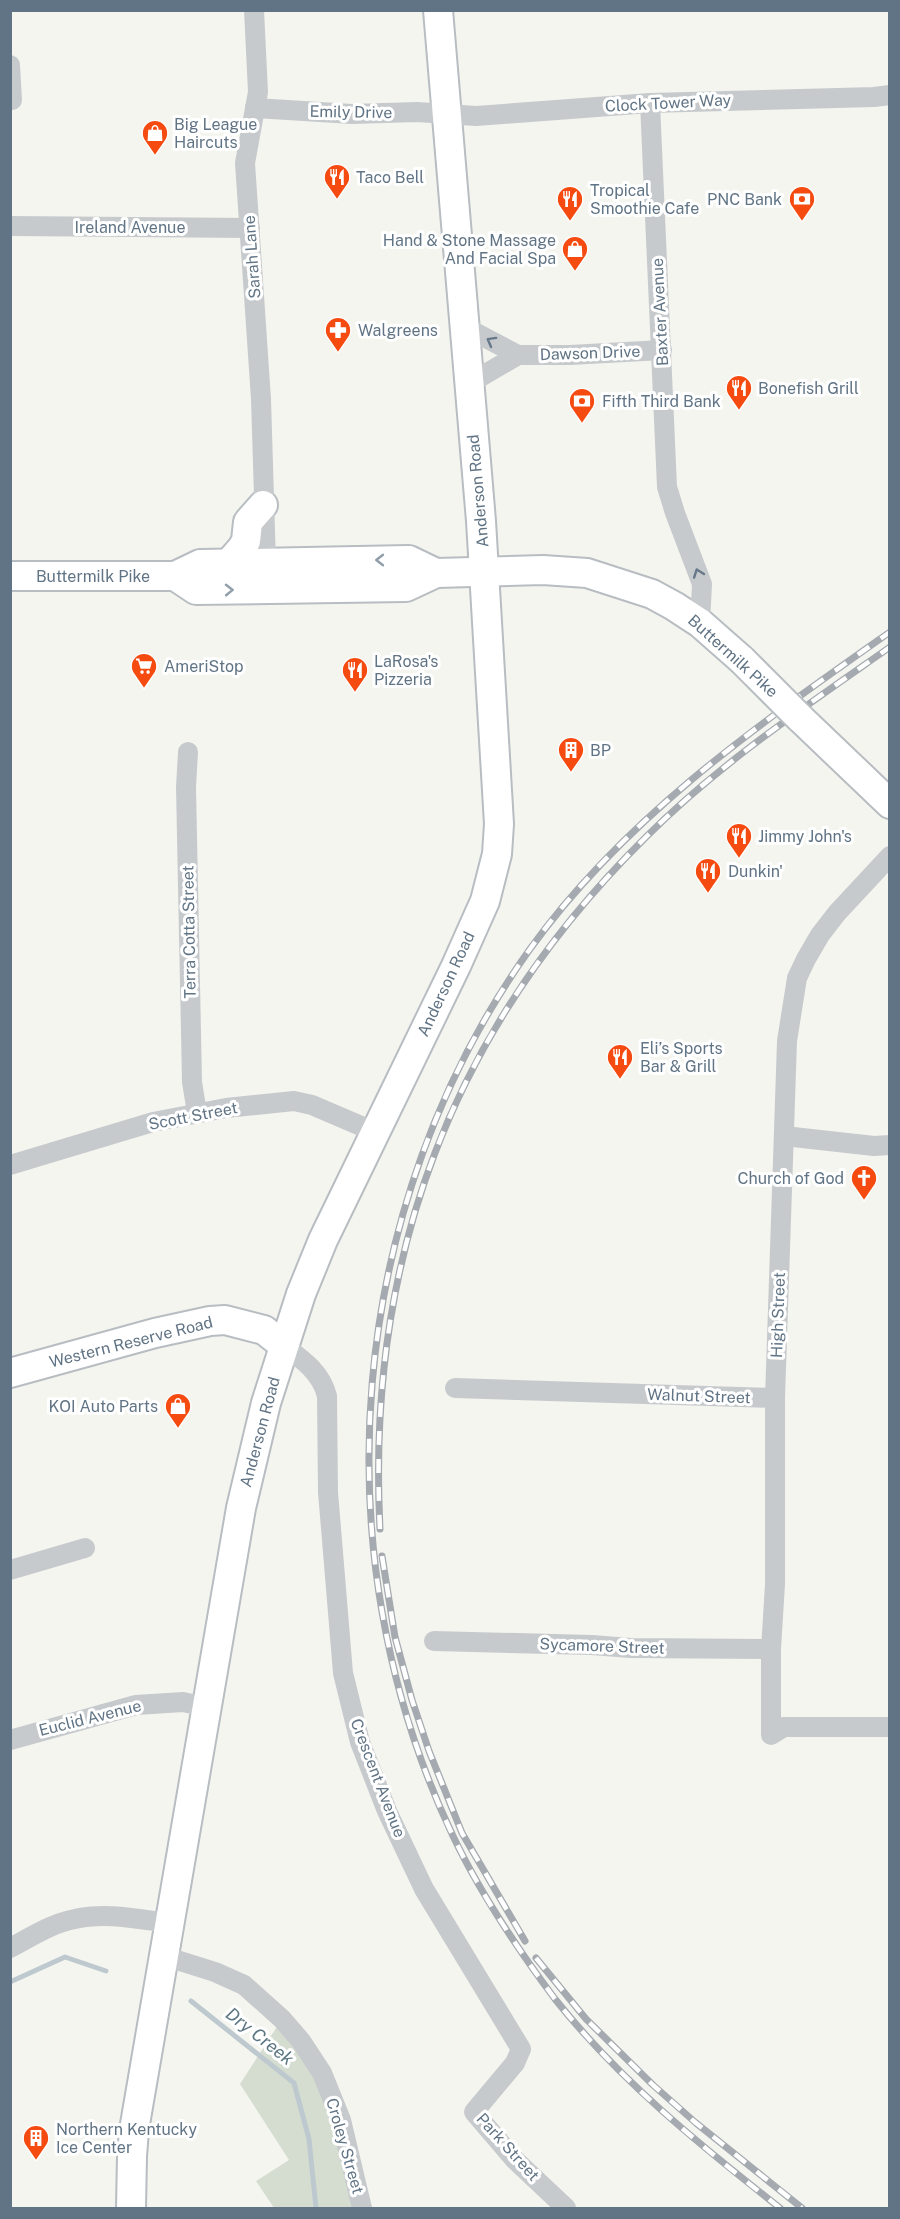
<svg xmlns="http://www.w3.org/2000/svg" width="900" height="2219" font-family="'Public Sans',sans-serif">
  <style>
    .green { fill: #d5ddd1 }
    .lines { fill: none; stroke-linecap: round; stroke-linejoin: round }
    .stream { stroke: #bdc9cf; stroke-width: 5 }
    .secondary-casing { stroke: #b8bdc2; stroke-width: 32 }
    .street { stroke: #c7cacd; stroke-width: 20 }
    .secondary { stroke: #fff; stroke-width: 28 }
    .rail-casing { stroke: #a4aab0; stroke-width: 7 }
    .rail { stroke: #fff; stroke-width: 4.5; stroke-dasharray: 14; stroke-linecap: butt }
    .secondary-bridge-casing { stroke: #b8bdc2; stroke-width: 32; stroke-linecap: butt }
    .secondary-bridge { stroke: #fff; stroke-width: 28 }
    .oneway { stroke: #667889 }
    .oneway2 { stroke: #909eaa }
    .labels { text-anchor: middle; dominant-baseline: central; stroke-width: 6; stroke-linejoin: round; paint-order: stroke }
    .street-label { font-size: 16px; fill: #617485; stroke: #fff }
    .poi-label { font-size: 16px; fill: #617485; stroke: #fff; text-anchor: start }
    .water-label { font-size: 18px; font-style: italic; fill: #5c7783; stroke: #fff }
  </style>
  <rect width="100%" height="100%" fill="#f5f5f0"/>
  <polygon class="green" points="282,2019 312,2056 362,2208 274,2208 256,2181 289,2160 240,2084"/>
  <g class="lines">
    <g class="stream">
      <polyline points="10,1982 65,1957 106,1971"/>
      <polyline points="191,2001 294,2083 309,2139 316,2208"/>
    </g>
    <g class="secondary-casing">
      <g id="secondary">
        <polyline points="229,563 242,548 246,541 248,522 263,505"/>
        <polyline points="10,576 175,576 200,564 409,560 436,573"/>
        <polyline points="175,576 196,590 406,587 436,573 543,570 587,573 652,594 674,606 700,623 742,660"/>
        <polyline points="800,718 890,804"/>
        <polyline points="10,1373 155,1333 210,1321 225,1320 264,1330 283,1345"/>
        <polyline points="131,2208 132,2156 134,2130 241,1508 266,1403 301,1294 323,1240 456,966 485,901 497,854 499,824 481,521 438,10"/>
      </g>
    </g>
    <g class="street">
      <polyline points="254,10 258,92 245,163 261,399 266,563"/>
      <polyline points="10,65 12,100"/>
      <polyline points="650,103 667,487 675,513 702,584 700,623"/>
      <polyline points="255,108 352,114 417,112 476,116 650,103 874,97 890,95"/>
      <polyline points="10,226 250,228"/>
      <polyline points="463,326 518,355 570,355 662,350"/>
      <polyline points="470,383 518,355"/>
      <polyline points="188,752 186,787 192,1082 197,1113"/>
      <polyline points="890,856 837,913 820,935 806,959 797,978 787,1041 775,1398 775,1584 771,1649 771,1735 784,1727 890,1727"/>
      <polyline points="784,1136 874,1146 890,1145"/>
      <polyline points="10,1165 153,1122 226,1108 294,1101 312,1105 375,1132"/>
      <path d="M283,1345C302,1359 321,1372 327,1396L328,1492L343,1673L360,1742L387,1811L424,1889L521,2049L515,2063L474,2112L515,2160L566,2208"/>
      <polyline points="455,1388 775,1398"/>
      <polyline points="10,1570 85,1548"/>
      <polyline points="434,1641 592,1645 630,1648 771,1649"/>
      <polyline points="10,1740 136,1705 183,1702 206,1707"/>
      <path d="M10,1948C31,1937 52,1923 75,1919C106,1912 137,1919 169,1923"/>
      <polyline points="164,1956 215,1972 244,1985 282,2019 301,2041 322,2073 341,2120 362,2208"/>
    </g>
    <use href="#secondary" class="secondary"/>
    <g class="rail-casing">
      <g id="rail">
        <path d="M380,1529C366,1257 452,1028 647,836C719,764 806,706 890,647"/>
        <polyline points="382,1556 395,1637 412,1700 429,1751 462,1833 525,1941"/>
        <polyline points="536,1958 586,2019 653,2085 696,2123 802,2208"/>
        <path d="M780,2208C700,2145 619,2080 555,1999C517,1948 480,1893 453,1836C318,1552 347,1205 530,949C625,817 758,725 890,632"/>
      </g>
    </g>
    <use href="#rail" class="rail"/>
    <g class="secondary-bridge-casing">
      <polyline id="secondary-bridge" points="742,660 800,718"/>
    </g>
    <use href="#secondary-bridge" class="secondary-bridge"/>
  </g>
  <defs><path id="oneway-chevron" d="M-2-3.5L2.5 0L-2 3.5" fill="none" stroke-width="1.6" stroke-linecap="round" stroke-linejoin="round" transform="scale(1.5)"/></defs>
  <g class="oneway">
    <use href="#oneway-chevron" transform="translate(491 341) rotate(-151)"/>
    <use href="#oneway-chevron" transform="translate(698 573) rotate(-110)"/>
  </g>
  <g class="oneway2">
    <use href="#oneway-chevron" transform="translate(380 560) rotate(180)"/>
    <use href="#oneway-chevron" transform="translate(229 590) rotate(-1)"/>
  </g>
  <defs>
    <g id="shop-pin" transform="scale(1.35)"><path d="M0 17L-7.5 6A9.5 9.5 0 1 1 7.5 6Z" fill="#f54b10" stroke="#fff"/><path d="M-5-2.5h2.3a2.7 3.5 0 0 1 5.4 0H5L5.5 6h-11ZM-1.5-2.5h3a1.5 2.3 0 0 0-3 0Z" fill="#fff"/></g>
    <g id="restaurant-pin" transform="scale(1.35)"><path d="M0 17L-7.5 6A9.5 9.5 0 1 1 7.5 6Z" fill="#f54b10" stroke="#fff"/><path d="M-5-6h1v4h1v-4h1v4h1v-4h1v5L-1.5 .5V6h-2V.5L-5-1ZM5-6V6H3V1.5H1.5Q1.5-4 5-6Z" fill="#fff"/></g>
    <g id="bank-pin" transform="scale(1.35)"><path d="M0 17L-7.5 6A9.5 9.5 0 1 1 7.5 6Z" fill="#f54b10" stroke="#fff"/><path d="M-6-4H6V4H-6ZM0-2.3a2.3 2.3 0 1 0 0 4.6a2.3 2.3 0 1 0 0-4.6Z" fill="#fff"/></g>
    <g id="pharmacy-pin" transform="scale(1.35)"><path d="M0 17L-7.5 6A9.5 9.5 0 1 1 7.5 6Z" fill="#f54b10" stroke="#fff"/><path d="M-2-6h4v4h4v4h-4v4h-4v-4h-4v-4h4Z" fill="#fff"/></g>
    <g id="supermarket-pin" transform="scale(1.35)"><path d="M0 17L-7.5 6A9.5 9.5 0 1 1 7.5 6Z" fill="#f54b10" stroke="#fff"/><path d="M-6-5.5h2.5l.6 2H6L4.5 2H-2.5L-4.4-4H-6ZM-1.5 3.2a1.3 1.3 0 1 0 .1 0ZM3 3.2a1.3 1.3 0 1 0 .1 0Z" fill="#fff"/></g>
    <g id="building-pin" transform="scale(1.35)"><path d="M0 17L-7.5 6A9.5 9.5 0 1 1 7.5 6Z" fill="#f54b10" stroke="#fff"/><path d="M-4-6H4V6H1V3H-1V6H-4ZM-2.5-4.3h1.7v1.8h-1.7ZM.8-4.3h1.7v1.8H.8ZM-2.5-1h1.7V.8h-1.7ZM.8-1h1.7V.8H.8Z" fill="#fff"/></g>
    <g id="church-pin" transform="scale(1.35)"><path d="M0 17L-7.5 6A9.5 9.5 0 1 1 7.5 6Z" fill="#f54b10" stroke="#fff"/><path d="M-1.2-6h2.4v3.5h3.3v2.4h-3.3V6h-2.4V-.1h-3.3v-2.4h3.3Z" fill="#fff"/></g>
  </defs>
  <g fill-rule="evenodd">
    <use href="#shop-pin" x="155" y="133"/>
    <use href="#restaurant-pin" x="337" y="177"/>
    <use href="#restaurant-pin" x="570" y="199"/>
    <use href="#bank-pin" x="802" y="199"/>
    <use href="#shop-pin" x="575" y="249"/>
    <use href="#pharmacy-pin" x="338" y="330"/>
    <use href="#restaurant-pin" x="739" y="388"/>
    <use href="#bank-pin" x="582" y="401"/>
    <use href="#supermarket-pin" x="144" y="666"/>
    <use href="#restaurant-pin" x="355" y="670"/>
    <use href="#building-pin" x="571" y="750"/>
    <use href="#restaurant-pin" x="739" y="836"/>
    <use href="#restaurant-pin" x="708" y="871"/>
    <use href="#restaurant-pin" x="620" y="1057"/>
    <use href="#church-pin" x="864" y="1178"/>
    <use href="#shop-pin" x="178" y="1406"/>
    <use href="#building-pin" x="36" y="2138"/>
  </g>
  <g class="labels">
    <g class="street-label">
      <text transform="translate(668 103) rotate(-3)">Clock Tower Way</text>
      <text transform="translate(351 112) rotate(1)">Emily Drive</text>
      <text x="130" y="227">Ireland Avenue</text>
      <text transform="translate(252 257) rotate(-94)">Sarah Lane</text>
      <text transform="translate(660 312) rotate(-93)">Baxter Avenue</text>
      <text transform="translate(590 353) rotate(-2)">Dawson Drive</text>
      <text transform="translate(478 491) rotate(-95)">Anderson Road</text>
      <text x="93" y="576">Buttermilk Pike</text>
      <text transform="translate(733 656) rotate(42)">Buttermilk Pike</text>
      <text transform="translate(189 932) rotate(-91)">Terra Cotta Street</text>
      <text transform="translate(446 984) rotate(-65)">Anderson Road</text>
      <text transform="translate(193 1116) rotate(-11)">Scott Street</text>
      <text transform="translate(778 1315) rotate(-88)">High Street</text>
      <text transform="translate(131 1342) rotate(-14)">Western Reserve Road</text>
      <text transform="translate(699 1396) rotate(2)">Walnut Street</text>
      <text transform="translate(260 1432) rotate(-75)">Anderson Road</text>
      <text transform="translate(602 1646) rotate(2)">Sycamore Street</text>
      <text transform="translate(90 1718) rotate(-14)">Euclid Avenue</text>
      <text transform="translate(378 1778) rotate(69)">Crescent Avenue</text>
      <text transform="translate(345 2146) rotate(74)">Croley Street</text>
      <text transform="translate(508 2147) rotate(48)">Park Street</text>
    </g>
    <g class="poi-label">
      <text x="174" y="124">Big League<tspan x="174" dy="18">Haircuts</tspan></text>
      <text x="356" y="177">Taco Bell</text>
      <text x="590" y="190">Tropical<tspan x="590" dy="18">Smoothie Cafe</tspan></text>
      <text x="782" y="199" text-anchor="end">PNC Bank</text>
      <text x="556" y="240" text-anchor="end">Hand &amp; Stone Massage<tspan x="556" dy="18">And Facial Spa</tspan></text>
      <text x="358" y="330">Walgreens</text>
      <text x="758" y="388">Bonefish Grill</text>
      <text x="602" y="401">Fifth Third Bank</text>
      <text x="374" y="661">LaRosa's<tspan x="374" dy="18">Pizzeria</tspan></text>
      <text x="164" y="666">AmeriStop</text>
      <text x="590" y="750">BP</text>
      <text x="758" y="836">Jimmy John's</text>
      <text x="728" y="871">Dunkin'</text>
      <text x="640" y="1048">Eli’s Sports<tspan x="640" dy="18">Bar &amp; Grill</tspan></text>
      <text x="844" y="1178" text-anchor="end">Church of God</text>
      <text x="158" y="1406" text-anchor="end">KOI Auto Parts</text>
      <text x="56" y="2129">Northern Kentucky<tspan x="56" dy="18">Ice Center</tspan></text>
    </g>
    <g class="water-label">
      <text transform="translate(260 2036) rotate(38)">Dry Creek</text>
    </g>
  </g>
  <rect width="900" height="2219" fill="none" stroke="#617485" stroke-width="24"/>
</svg>
